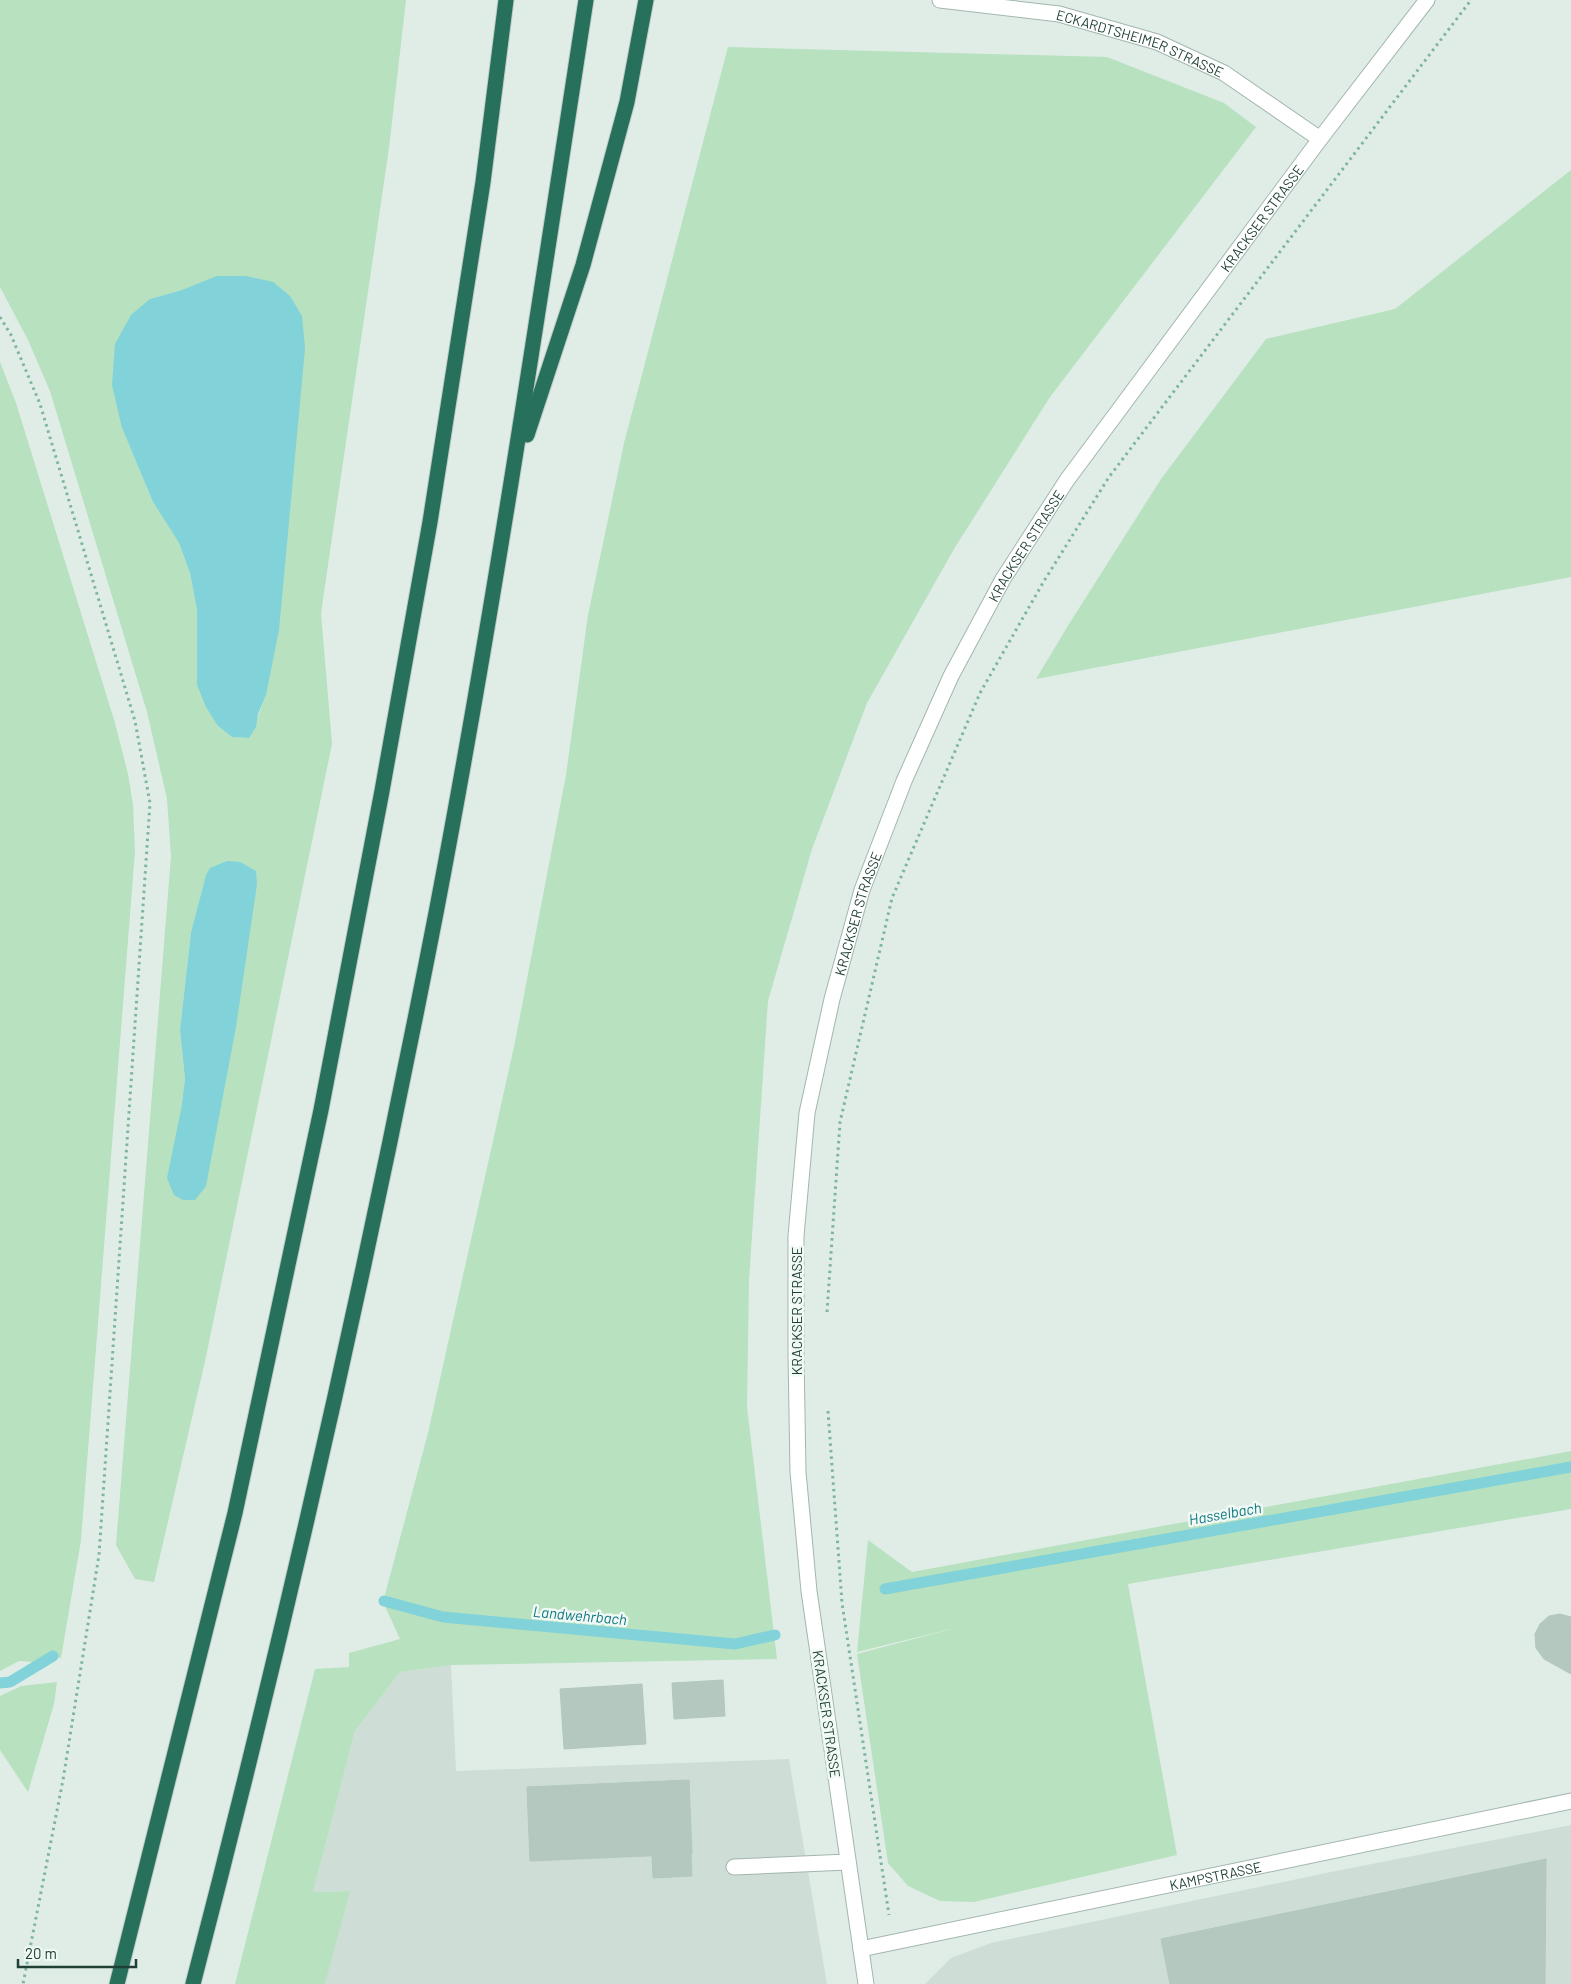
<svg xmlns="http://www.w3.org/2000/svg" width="1571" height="1984" font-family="Barlow,sans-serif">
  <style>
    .built { fill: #ceddd5 }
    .green { fill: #b7e1bf; fill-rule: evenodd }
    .water { fill: #81d2d9 }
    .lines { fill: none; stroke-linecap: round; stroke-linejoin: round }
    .stream { stroke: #81d2d9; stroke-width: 11 }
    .building { fill: #b5c8bf; stroke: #b2c8bd }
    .service-casing { stroke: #a2b6ae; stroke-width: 17 }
    .minor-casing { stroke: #a2b6ae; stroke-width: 17 }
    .tertiary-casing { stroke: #a2b6ae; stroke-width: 17 }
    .motorway-casing { stroke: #c0cac6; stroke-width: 17 }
    .path { stroke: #7db59f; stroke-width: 3; stroke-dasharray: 2.5 4; stroke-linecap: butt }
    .service { stroke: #fff; stroke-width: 15 }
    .minor { stroke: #fff; stroke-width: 15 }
    .tertiary { stroke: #fff; stroke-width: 15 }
    .motorway { stroke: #27705c; stroke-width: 15 }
    .labels { text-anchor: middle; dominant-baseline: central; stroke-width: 5; stroke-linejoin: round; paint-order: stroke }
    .street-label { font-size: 14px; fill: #1f4035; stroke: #f1f9f5 }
    .water-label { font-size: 15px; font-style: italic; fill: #117883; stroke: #f1f9f5 }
  </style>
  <rect width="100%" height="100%" fill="#e0ede7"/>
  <g class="built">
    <polygon points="451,1665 456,1771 789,1759 827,1984 325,1984 349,1891 313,1892 355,1731 400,1672"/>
    <polygon points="1571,1825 1571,1984 925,1984 951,1958 991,1943 1331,1872"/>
  </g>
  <g class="green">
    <path d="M0,0H406L389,148L321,613L332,744L206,1357L154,1582L135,1579L116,1545L171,856L167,799L147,712L50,391L28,340L0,287ZM182,290L266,695C259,710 257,725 249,738L232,737L218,726L197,685V610L190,573L179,543L153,502L122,428L150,299ZM206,875L257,884L181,1110L185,1079L180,1030L191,932Z"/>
    <polygon points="728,47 1107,57 1224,103 1256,127 1050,397 954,549 867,703 812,849 768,1001 749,1280 747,1407 777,1659 451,1665 400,1672 355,1731 313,1892 350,1891 325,1984 235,1984 315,1669 349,1667 349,1653 400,1639 383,1602 428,1433 515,1042 566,775 588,615 624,443"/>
    <polygon points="1571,170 1571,577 1036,679 1069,624 1161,479 1266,339 1395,309"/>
    <polygon points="0,362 16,403 115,723 128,774 133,805 135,851 81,1540 61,1658 46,1657 45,1663 19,1661 0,1671"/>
    <polygon points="1571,1451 1571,1509 1128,1584 1177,1855 974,1902 940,1901 908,1886 888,1863 857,1654 959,1627 857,1652 868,1540 912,1572"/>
    <polygon points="57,1682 54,1704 28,1792 0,1750 0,1696 21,1686"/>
  </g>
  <g class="water">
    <polygon points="217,276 246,276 273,282 290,296 302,316 305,348 279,630 266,695 258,714 256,727 249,738 232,737 218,726 206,707 197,685 197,610 190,573 179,543 153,502 122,428 112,385 115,344 131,315 150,299 182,290"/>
    <polygon points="227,861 240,862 256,871 257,884 236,1027 206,1186 195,1200 183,1200 174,1195 167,1178 181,1110 185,1079 180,1030 191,932 206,875 210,868"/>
  </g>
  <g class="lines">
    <g class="stream">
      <polyline points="885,1589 1571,1467"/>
      <polyline points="384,1601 443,1617 735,1644 775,1635"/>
      <polyline points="0,1683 10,1682 53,1656"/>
    </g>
  </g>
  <g class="building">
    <polygon points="1560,1614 1571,1617 1571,1674 1544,1659 1536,1648 1535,1634 1540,1624 1549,1616"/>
    <polygon points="723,1680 725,1716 674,1719 672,1683"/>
    <polygon points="642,1684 646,1744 564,1749 560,1689"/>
    <polygon points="689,1780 692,1854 530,1861 527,1787"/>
    <polygon points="691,1854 692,1876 653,1878 652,1855"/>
    <polygon points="1546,1859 1545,1984 1170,1984 1161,1939"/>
  </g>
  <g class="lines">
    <g class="service-casing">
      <polyline id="service" points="734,1867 848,1862"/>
    </g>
    <g class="minor-casing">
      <g id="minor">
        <path id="s1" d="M940,0L1059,14L1157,42L1224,73L1320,139"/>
        <path id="s2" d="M861,1949L1571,1801"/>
      </g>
    </g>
    <g class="tertiary-casing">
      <g id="tertiary">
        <path id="s3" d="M866,1984L809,1591L798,1472L796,1355V1236L807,1113L832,999L862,890L904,781L951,676L1003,579L1067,480L1320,139L1427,0"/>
      </g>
    </g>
    <g class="motorway-casing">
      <g id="motorway">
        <polyline points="527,435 583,265 627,102 646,0"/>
        <polyline points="117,1984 235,1513 321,1110 382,791 430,522 483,182 506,0"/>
        <path d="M193,1984C285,1630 366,1273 436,913C494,610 539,305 586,0"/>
      </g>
    </g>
    <g class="path">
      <polyline points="0,317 11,335 40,404 135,721 150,803 99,1555 63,1780 23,1984"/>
      <polyline points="827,1312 840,1122 892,898 980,693 1044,581 1109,477 1471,0"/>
      <polyline points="828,1411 842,1603 889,1915"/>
    </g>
    <use href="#service" class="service"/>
    <use href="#minor" class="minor"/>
    <use href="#tertiary" class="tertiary"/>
    <use href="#motorway" class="motorway"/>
  </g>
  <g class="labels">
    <g class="street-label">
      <text stroke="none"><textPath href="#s1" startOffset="206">ECKARDTSHEIMER STRASSE</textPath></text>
      <text stroke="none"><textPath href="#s3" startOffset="1892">KRACKSER STRASSE</textPath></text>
      <text stroke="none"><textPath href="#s3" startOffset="1488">KRACKSER STRASSE</textPath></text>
      <text stroke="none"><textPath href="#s3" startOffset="1082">KRACKSER STRASSE</textPath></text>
      <text transform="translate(796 1311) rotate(-90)">KRACKSER STRASSE</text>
      <text transform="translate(827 1714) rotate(82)">KRACKSER STRASSE</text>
      <text stroke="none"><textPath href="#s2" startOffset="362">KAMPSTRASSE</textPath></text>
    </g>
    <g class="water-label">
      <text transform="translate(1225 1513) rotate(-10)">Hasselbach</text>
      <text transform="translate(580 1615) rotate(5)">Landwehrbach</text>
    </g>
  </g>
  <path d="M18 1959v8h118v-8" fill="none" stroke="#1f4035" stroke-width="2.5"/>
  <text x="25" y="1959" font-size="15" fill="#1f4035" stroke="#f1f9f5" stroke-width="4" paint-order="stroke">20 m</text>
</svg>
